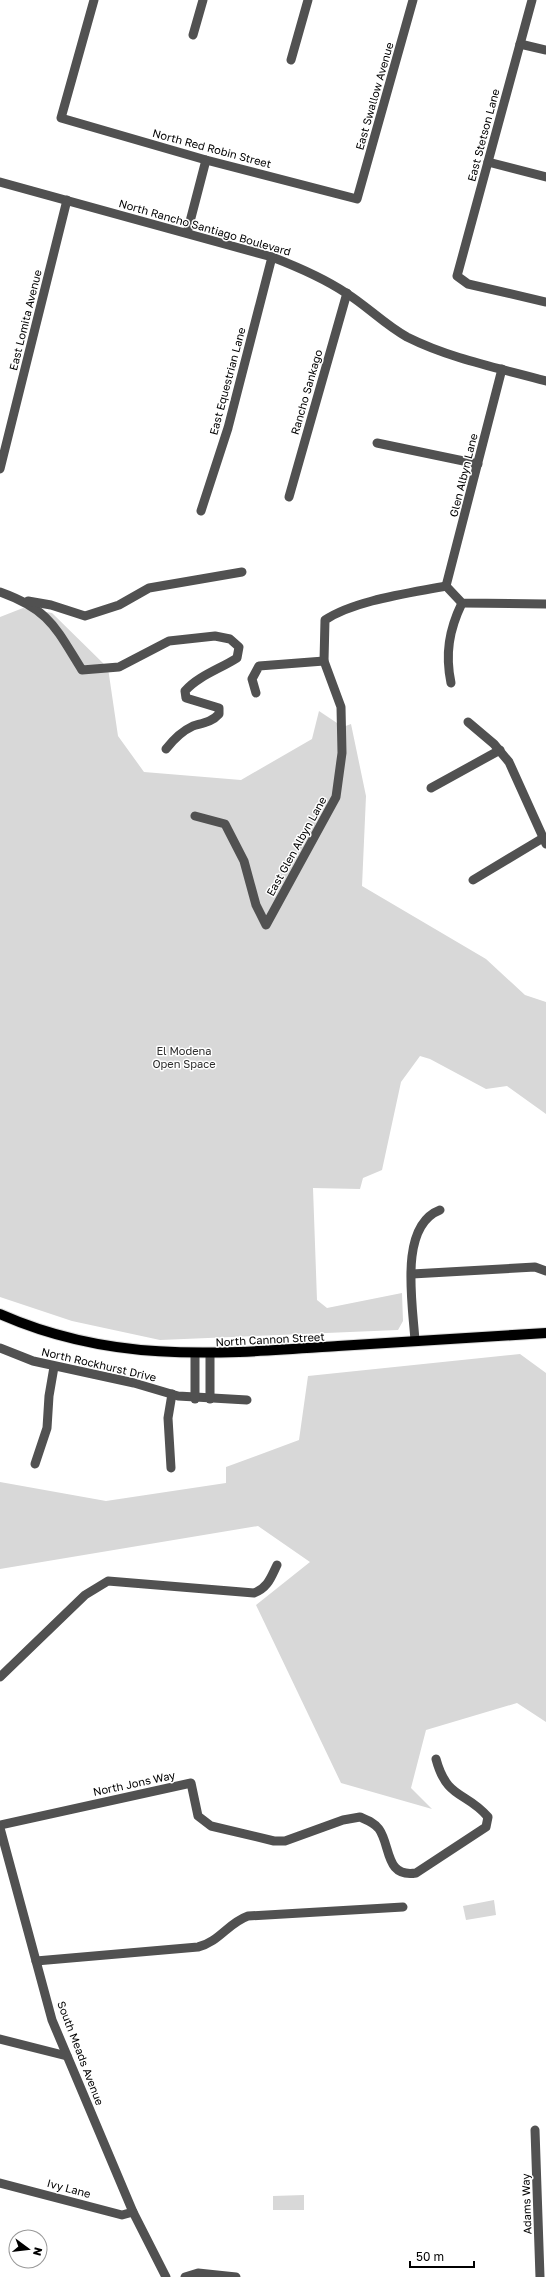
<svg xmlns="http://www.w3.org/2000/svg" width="546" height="2277" font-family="'Golos Text',sans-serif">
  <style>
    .green { fill: #d8d8d8 }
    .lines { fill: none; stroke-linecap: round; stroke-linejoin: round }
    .major-casing { stroke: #dbdbdb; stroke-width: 12 }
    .minor { stroke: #515151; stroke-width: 9 }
    .major { stroke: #000; stroke-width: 10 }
    .labels { text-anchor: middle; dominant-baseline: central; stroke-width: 3; stroke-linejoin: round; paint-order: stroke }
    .street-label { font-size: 11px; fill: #000; stroke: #fff }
    .park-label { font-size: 11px; fill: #2f2f2f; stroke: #fff }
  </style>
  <rect width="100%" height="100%" fill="#fff"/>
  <g class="green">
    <polygon points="23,608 52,613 108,668 118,736 144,772 241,780 312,739 319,711 343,727 351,724 366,796 362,886 486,959 525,995 546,1002 546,1114 507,1086 486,1089 430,1059 420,1056 401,1082 382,1170 363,1178 360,1189 313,1188 317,1300 327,1308 402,1293 403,1321 398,1330 160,1340 72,1321 0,1297 0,617"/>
    <polygon points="520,1354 546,1373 546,1722 517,1703 426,1730 411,1788 432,1809 341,1783 256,1605 310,1562 258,1526 0,1569 0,1482 106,1501 226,1483 226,1467 299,1440 308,1376"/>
    <polygon points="494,1900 496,1915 466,1920 463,1906"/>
    <polygon points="304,2195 304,2210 273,2210 273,2196"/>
  </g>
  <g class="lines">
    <g class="major-casing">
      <path id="major" d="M0,1314C113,1364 219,1354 338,1346C407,1342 477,1337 546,1333"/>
    </g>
    <g class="minor">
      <polyline points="94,0 61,118 206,160 357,199 413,0"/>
      <polyline points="532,0 457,276 468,284 546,302"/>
      <polyline points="193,35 203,0"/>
      <polyline points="520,44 546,50"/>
      <polyline points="291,60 308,0"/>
      <polyline points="488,162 546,177"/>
      <path d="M0,182L272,257C298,267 322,277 346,293C367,306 385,325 407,337C451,359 499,368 546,381"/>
      <polyline points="187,233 206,160"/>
      <polyline points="377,443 478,464"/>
      <polyline points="0,469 67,200"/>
      <polyline points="289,497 347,293"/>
      <polyline points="201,511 228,428 272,257"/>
      <polyline points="446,586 502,369"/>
      <polyline points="446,586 462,603 546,604"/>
      <path d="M0,592C50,610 55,627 82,670L119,667L169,641L215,636L230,639L239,647L237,658C220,669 198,676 185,691L186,698L219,708V714C212,722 203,723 193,726C182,731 173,740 166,749"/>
      <polyline points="28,601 51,605 85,616 119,605 149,588 242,572"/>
      <path d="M451,683C445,654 449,630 462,603"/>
      <polyline points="256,693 252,679 259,666 324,661"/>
      <polyline points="468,722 494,744 509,762 546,844"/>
      <polyline points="431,788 500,750"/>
      <path d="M195,816L225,824L244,861L256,905L266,925L336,797L342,753L341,707L324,661L325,620C355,600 411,593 446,586"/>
      <polyline points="473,880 543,838"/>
      <polyline points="412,1274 535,1267 546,1271"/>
      <path d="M415,1341C413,1305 398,1226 440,1210"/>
      <polyline points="0,1348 33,1361 134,1383 178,1396 247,1400"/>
      <polyline points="195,1354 195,1399"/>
      <polyline points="210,1354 210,1399"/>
      <polyline points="35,1464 47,1428 49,1396 54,1367"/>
      <polyline points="171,1468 168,1418 172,1394"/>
      <path d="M0,1677L85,1595L108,1581L254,1593C268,1588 271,1577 277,1565"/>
      <path d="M0,1825L191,1783L198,1816L211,1826L274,1841H285L343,1820L360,1817C367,1820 375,1823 379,1829C391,1846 385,1878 416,1873L486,1827L488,1817C466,1791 447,1800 436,1759"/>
      <polyline points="0,1828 52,2020 133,2212 166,2277"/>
      <path d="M36,1961L198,1947C219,1942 228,1923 248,1916L403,1907"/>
      <polyline points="0,2039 67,2056"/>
      <polyline points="535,2130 540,2277"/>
      <polyline points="0,2183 122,2215 133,2212"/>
      <polyline points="185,2277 198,2273 236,2277"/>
    </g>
    <use href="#major" class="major"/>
  </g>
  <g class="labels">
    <g class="street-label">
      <text transform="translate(374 96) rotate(-74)">East Swallow Avenue</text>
      <text transform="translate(483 135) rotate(-75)">East Stetson Lane</text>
      <text transform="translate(212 148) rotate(15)">North Red Robin Street</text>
      <text transform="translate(205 227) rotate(16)">North Rancho Santiago Boulevard</text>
      <text transform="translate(25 320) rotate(-76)">East Lomita Avenue</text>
      <text transform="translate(227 381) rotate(-75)">East Equestrian Lane</text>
      <text transform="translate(306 392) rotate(-74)">Rancho Sankago</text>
      <text transform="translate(463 475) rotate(-76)">Glen Albyn Lane</text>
      <text transform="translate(296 846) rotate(-61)">East Glen Albyn Lane</text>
      <text transform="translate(270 1339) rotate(-3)">North Cannon Street</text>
      <text transform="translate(99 1364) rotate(13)">North Rockhurst Drive</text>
      <text transform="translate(134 1783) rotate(-12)">North Jons Way</text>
      <text transform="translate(81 2053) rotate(69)">South Meads Avenue</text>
      <text transform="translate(69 2188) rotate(15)">Ivy Lane</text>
      <text transform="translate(526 2204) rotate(-92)">Adams Way</text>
    </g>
    <g class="park-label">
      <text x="184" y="1050">El Modena<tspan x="184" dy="13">Open Space</tspan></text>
    </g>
  </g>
  <g transform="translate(28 2249) rotate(105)"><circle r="19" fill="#ffffff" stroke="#999999"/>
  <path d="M0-3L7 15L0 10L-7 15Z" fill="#000000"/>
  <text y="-6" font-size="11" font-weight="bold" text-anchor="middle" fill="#000000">N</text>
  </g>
  <path d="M410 2261v6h64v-6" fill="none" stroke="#000000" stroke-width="2"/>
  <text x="416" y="2261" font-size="12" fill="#000000" stroke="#ffffff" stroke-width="3" paint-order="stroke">50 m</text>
</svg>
